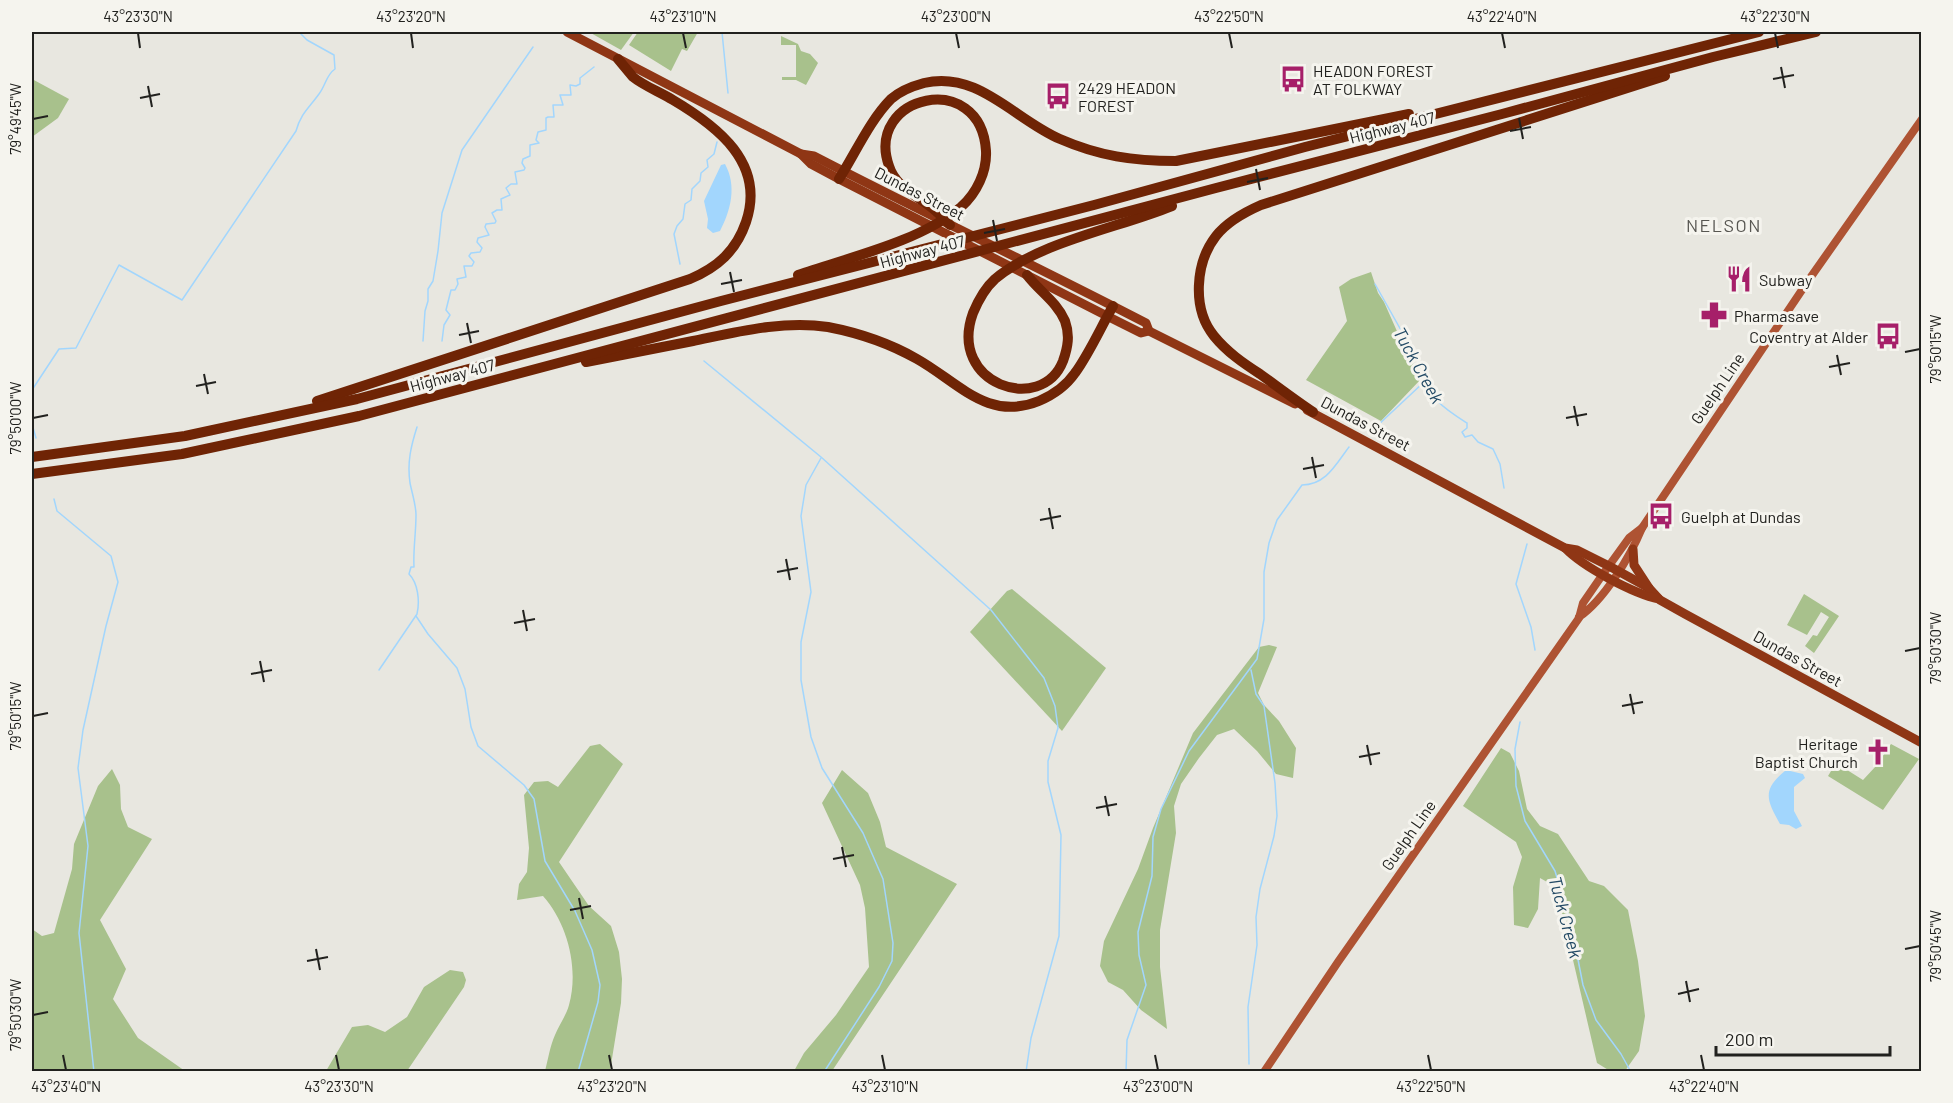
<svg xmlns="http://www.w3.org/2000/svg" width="1953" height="1103" font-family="Barlow,sans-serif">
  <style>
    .green { fill: #a8c18c }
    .water { fill: #a2d6fd }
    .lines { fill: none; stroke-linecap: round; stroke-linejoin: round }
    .stream { stroke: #a2d6fd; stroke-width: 1.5 }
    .secondary { stroke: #ae5333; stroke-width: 8 }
    .primary { stroke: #8f3615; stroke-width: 9 }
    .highway { stroke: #6f2405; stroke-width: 10 }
    .ticks { fill: none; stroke: #21211e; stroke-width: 2 }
    .labels { text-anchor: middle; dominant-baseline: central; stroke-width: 6; stroke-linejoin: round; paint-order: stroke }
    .poi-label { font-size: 16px; fill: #21211e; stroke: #f5f4ee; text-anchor: start }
    .street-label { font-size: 16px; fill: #21211e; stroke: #f5f4ee }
    .neighbourhood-label { font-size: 18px; letter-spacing: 1.5px; fill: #575651; stroke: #f5f4ee }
    .water-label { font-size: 18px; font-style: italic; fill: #234a65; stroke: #f5f4ee }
    .neatline { fill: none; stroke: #21211e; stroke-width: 2 }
    .ticks-label { font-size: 15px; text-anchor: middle; fill: #21211e }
  </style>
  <rect width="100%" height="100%" fill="#e8e7e0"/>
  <g class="green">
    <polygon points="589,32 634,32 621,50"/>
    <polygon points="638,32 698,32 687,51 682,49 671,71 629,45"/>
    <polygon points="781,36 798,44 801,51 810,54 818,63 806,85 796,80 782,80 782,77 796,77 796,45 781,45"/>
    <polygon points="32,79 69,99 58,118 32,137"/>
    <polygon points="1371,272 1378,293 1384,302 1408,356 1419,372 1421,379 1381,421 1306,380 1347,321 1339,287 1351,279"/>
    <polygon points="1012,589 1106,668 1062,731 970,632 1007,591"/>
    <polygon points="1804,594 1839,616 1814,653 1805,646 1813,635 1817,636 1829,617 1821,612 1807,635 1787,625"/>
    <polygon points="1269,645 1277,647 1258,693 1264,705 1279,721 1296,748 1293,778 1276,774 1257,751 1234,729 1217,735 1199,758 1181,784 1174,806 1176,833 1160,930 1160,967 1167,1029 1141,1010 1123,990 1108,982 1100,966 1104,941 1138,869 1153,828 1193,733 1259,647"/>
    <path d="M600,744L623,764L559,862L589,906L611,926L619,952L622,979L621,1003L610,1071H545C548,1060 550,1046 555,1035C559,1025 566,1016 569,1005C579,969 568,924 543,896L517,900L519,884L527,872L529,848L524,795L534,782L548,781L558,787L590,746Z"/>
    <polygon points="1891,744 1919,759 1883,810 1828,776 1836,763 1863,780 1876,766"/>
    <polygon points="1501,748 1510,753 1519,771 1527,809 1540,826 1558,834 1589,881 1604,886 1628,910 1638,961 1645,1016 1639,1051 1625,1071 1610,1071 1597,1063 1556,887 1540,878 1538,909 1528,928 1514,925 1513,887 1522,857 1516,842 1463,806"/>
    <polygon points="112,769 120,785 121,809 128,827 152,839 100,920 126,969 113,999 138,1038 185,1071 32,1071 32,929 42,936 54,933 72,869 74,844 98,786"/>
    <polygon points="842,770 868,793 880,822 886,847 957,884 832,1071 794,1071 804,1053 836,1015 869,967 865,908 860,885 822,803"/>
    <polygon points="450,970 463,972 466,980 464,987 407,1071 326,1071 352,1027 368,1025 385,1032 407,1017 424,987"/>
  </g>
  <g class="water">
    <path d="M725,164C737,186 731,210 720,231L713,233L707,228L708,219L704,201L721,165Z"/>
    <path d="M1786,770L1803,774L1805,778L1794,787V811L1802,826L1796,829L1789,825L1780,824C1766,799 1762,790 1786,770Z"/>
  </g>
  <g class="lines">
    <g class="stream">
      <polyline points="722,32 728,93"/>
      <polyline points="680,264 674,234 677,226 683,219 685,204 691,200 692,189 700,181 701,173 708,167 707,160 714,154 717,142"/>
      <path d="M1375,284L1424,371C1427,398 1445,409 1467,423V428L1462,432L1465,437L1472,435L1478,442L1493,449L1500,464L1504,488"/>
      <polyline points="423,341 425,311 428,301 428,289 433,281 438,251 442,213 462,150 533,47"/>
      <polyline points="442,341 444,325 450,315 446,310 451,290 455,290 458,284 457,279 466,277 464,266 472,266 474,262 469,256 471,253 480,252 482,248 477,242 478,238 489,235 485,227 486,224 495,223 496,221 492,213 497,210 502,210 501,199 510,195 506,188 511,184 517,184 515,172 524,170 525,168 522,163 523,159 530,156 530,145 539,143 536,140 538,132 546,130 546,118 548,117 554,117 553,105 563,105 560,95 571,95 570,85 576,86 580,84 580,78 594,67"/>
      <polyline points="704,361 821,457 991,610 1044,678 1055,706 1058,728 1048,761 1048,782 1061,835 1059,936 1031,1038 1026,1072"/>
      <path d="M32,390L59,349L76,348L119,265L182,300L296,131C301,113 309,108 319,94C326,85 326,75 335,69L334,55L307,40L299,32"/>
      <polyline points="32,424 36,438"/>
      <polyline points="1377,426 1424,382"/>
      <polyline points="821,458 806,485 801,516 811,592 801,642 801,680 811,737 822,768 863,833 883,879 893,943 892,961 879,987 824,1072"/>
      <polyline points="54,499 57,511 111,556 118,582 106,626 83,730 78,768 88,846 79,933 94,1072"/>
      <polyline points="1527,544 1516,584 1531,627 1535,650"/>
      <polyline points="416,616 428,634 457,668 465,689 471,727 478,746 524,785 534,799 545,861 575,911 592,950 600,985 598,1002 578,1072"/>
      <path d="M379,670L417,614C420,601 418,583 409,574L411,567H414C413,550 416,533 416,515C416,505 412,493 410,483C407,462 411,446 417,427"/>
      <polyline points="1520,722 1515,749 1516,786 1525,821 1555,871 1571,924 1583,985 1596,1020 1621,1054 1631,1072"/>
      <polyline points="1249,1064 1248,1007 1257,945 1256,917 1260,889 1274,836 1277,816 1275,783 1264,706 1256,694 1251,670"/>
      <path d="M1126,1072L1127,1040L1146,985L1139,955L1138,932L1152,876L1153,837L1161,809L1189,751L1257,659L1264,619V572L1269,543L1277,520L1302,485C1326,485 1336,464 1349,447"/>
    </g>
    <g class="secondary">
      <path d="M1579,617C1604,600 1630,557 1642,528L1808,281L1922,119"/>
      <polyline points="1264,1072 1338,962 1579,618 1583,603 1603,574 1629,538 1642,528"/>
    </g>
    <g class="primary">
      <polyline points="567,32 801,154 811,164 839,179 1107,316 1141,333 1149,331 1295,404"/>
      <path d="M801,154L814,156C924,213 1036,266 1146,323L1149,331"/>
      <polyline points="1307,410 1565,548 1577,550 1609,566 1649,588 1660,600 1685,614 1922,743"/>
      <path d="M1565,548C1583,567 1634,594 1659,599"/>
      <polyline points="1633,549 1634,565 1649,588"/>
    </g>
    <g class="highway">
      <path d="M839,179C855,154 870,120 891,99C900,91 913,86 924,83C978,70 1015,120 1060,139C1099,156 1133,161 1176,161L1409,114"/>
      <path d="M798,275C850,257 919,242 961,207C977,193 987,171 986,151C981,68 864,95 889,166C896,189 921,197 937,212C942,216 946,221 950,225"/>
      <path d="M1027,275C1039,291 1057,302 1065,321C1070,335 1068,347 1063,361C1042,415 947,385 973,313C978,301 985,288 995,279C1039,242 1118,228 1172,206"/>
      <path d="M586,362C621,355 657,348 693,341C737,332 783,320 828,327C859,333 889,343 917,359C958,382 988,422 1039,401C1053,395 1066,386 1075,373C1089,354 1101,327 1113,306"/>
      <path d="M317,401L690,279C718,267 736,251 746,222C766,163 717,126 673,100C660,92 644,86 633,77C628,71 623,65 618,59"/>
      <path d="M1313,412C1295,400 1278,387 1260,374C1243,363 1227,352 1214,336C1192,309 1195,263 1216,236C1227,222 1245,212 1261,205L1665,76"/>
      <polyline points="32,457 185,436 357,399 721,301 1094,205 1305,147 1759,32"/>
      <polyline points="32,474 182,454 359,416 1216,188 1502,114 1713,57 1816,32"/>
    </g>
  </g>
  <path class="ticks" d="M138,33L140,48M411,33L413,48M683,33L686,48M956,33L959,48M1229,33L1232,48M1502,33L1505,48M1775,33L1778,48M1781,67L1785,88M1773,79L1794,75M148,86L152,107M140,98L160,94M1519,118L1523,139M33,119L48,116M1510,131L1531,127M1256,169L1260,190M1247,182L1268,178M993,220L997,241M984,233L1005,229M730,272L734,292M721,284L742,280M467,323L471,343M459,335L479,331M1905,352L1920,349M1837,355L1841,375M1829,367L1850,363M204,374L208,394M196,386L216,382M1574,406L1578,426M33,418L48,415M1566,418L1587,414M1312,457L1316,478M1303,469L1324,465M1049,508L1053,529M1040,520L1061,516M786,559L790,580M777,572L798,568M523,610L527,631M514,623L535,619M1905,651L1920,648M260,661L264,682M251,674L272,670M1630,694L1634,714M1622,706L1643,702M33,716L48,713M1367,745L1371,765M1359,757L1380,753M1105,796L1109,816M1096,808L1117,804M842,847L846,867M833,859L854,855M579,898L583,919M570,910L591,906M316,949L320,970M1905,949L1920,946M307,961L328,957M1686,981L1690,1002M1678,994L1699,989M33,1015L48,1012M63,1055L66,1070M336,1055L339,1070M609,1055L612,1070M882,1055L885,1070M1155,1055L1158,1070M1428,1055L1431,1070M1701,1055L1704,1070"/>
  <defs>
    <g id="bus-bare" transform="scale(2.07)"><path d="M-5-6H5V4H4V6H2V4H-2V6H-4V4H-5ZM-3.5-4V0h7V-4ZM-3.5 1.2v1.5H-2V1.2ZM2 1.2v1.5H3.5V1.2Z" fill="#a61f69" stroke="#f5f4ee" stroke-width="2.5" paint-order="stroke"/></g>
    <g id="restaurant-bare" transform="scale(2.07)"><path d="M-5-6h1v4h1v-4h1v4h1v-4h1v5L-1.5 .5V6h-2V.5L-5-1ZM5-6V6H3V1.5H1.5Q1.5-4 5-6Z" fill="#a61f69" stroke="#f5f4ee" stroke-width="2.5" paint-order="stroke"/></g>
    <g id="pharmacy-bare" transform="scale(2.07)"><path d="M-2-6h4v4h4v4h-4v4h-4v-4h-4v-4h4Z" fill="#a61f69" stroke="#f5f4ee" stroke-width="2.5" paint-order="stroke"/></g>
    <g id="church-bare" transform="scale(2.07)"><path d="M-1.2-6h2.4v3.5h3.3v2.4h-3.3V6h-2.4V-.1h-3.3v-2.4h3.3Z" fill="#a61f69" stroke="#f5f4ee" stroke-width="2.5" paint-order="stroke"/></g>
  </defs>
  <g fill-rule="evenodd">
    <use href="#bus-bare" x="1293" y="79"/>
    <use href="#bus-bare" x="1058" y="96"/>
    <use href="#restaurant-bare" x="1739" y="279"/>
    <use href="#pharmacy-bare" x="1714" y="315"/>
    <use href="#bus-bare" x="1888" y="336"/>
    <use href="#bus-bare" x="1661" y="516"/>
    <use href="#church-bare" x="1878" y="752"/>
  </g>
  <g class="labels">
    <g class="poi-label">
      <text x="1313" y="70">HEADON FOREST<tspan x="1313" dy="18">AT FOLKWAY</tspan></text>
      <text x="1078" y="87">2429 HEADON<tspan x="1078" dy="18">FOREST</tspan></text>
      <text x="1759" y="279">Subway</text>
      <text x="1734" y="315">Pharmasave</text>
      <text x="1868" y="336" text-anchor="end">Coventry at Alder</text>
      <text x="1681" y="516">Guelph at Dundas</text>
      <text x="1858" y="743" text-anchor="end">Heritage<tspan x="1858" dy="18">Baptist Church</tspan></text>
    </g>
    <g class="street-label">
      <text transform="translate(1392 127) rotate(-14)">Highway 407</text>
      <text transform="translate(920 193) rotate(27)">Dundas Street</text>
      <text transform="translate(922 251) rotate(-15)">Highway 407</text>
      <text transform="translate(452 375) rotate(-15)">Highway 407</text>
      <text transform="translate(1717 388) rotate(-56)">Guelph Line</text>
      <text transform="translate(1366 423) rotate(28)">Dundas Street</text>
      <text transform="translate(1798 658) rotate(29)">Dundas Street</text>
      <text transform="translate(1408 835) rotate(-55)">Guelph Line</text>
    </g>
    <g class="neighbourhood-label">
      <text x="1724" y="225">NELSON</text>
    </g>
    <g class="water-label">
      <text transform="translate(1419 365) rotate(61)">Tuck Creek</text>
      <text transform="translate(1566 917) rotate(75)">Tuck Creek</text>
    </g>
  </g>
  <rect width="1953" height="1103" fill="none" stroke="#f5f4ee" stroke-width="66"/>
  <path d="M1716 1046v9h174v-9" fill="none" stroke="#21211e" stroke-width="3"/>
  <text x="1725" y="1046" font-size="18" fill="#21211e" stroke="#f5f4ee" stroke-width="4.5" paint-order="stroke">200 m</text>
  <rect x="33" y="33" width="1887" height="1037" class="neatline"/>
  <g class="ticks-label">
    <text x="138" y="22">43°23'30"N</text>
    <text x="411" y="22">43°23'20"N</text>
    <text x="683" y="22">43°23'10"N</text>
    <text x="956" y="22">43°23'00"N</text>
    <text x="1229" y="22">43°22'50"N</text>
    <text x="1502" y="22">43°22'40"N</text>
    <text x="1775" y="22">43°22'30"N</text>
    <text transform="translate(16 119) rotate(-90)" y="5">79°49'45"W</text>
    <text transform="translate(1936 349) rotate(-90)" y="5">79°50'15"W</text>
    <text transform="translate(16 418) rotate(-90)" y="5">79°50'00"W</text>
    <text transform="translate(1936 648) rotate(-90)" y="5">79°50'30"W</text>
    <text transform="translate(16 716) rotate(-90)" y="5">79°50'15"W</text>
    <text transform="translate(1936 946) rotate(-90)" y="5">79°50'45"W</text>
    <text transform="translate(16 1015) rotate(-90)" y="5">79°50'30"W</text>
    <text x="66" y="1092">43°23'40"N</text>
    <text x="339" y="1092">43°23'30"N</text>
    <text x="612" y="1092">43°23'20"N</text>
    <text x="885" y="1092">43°23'10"N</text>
    <text x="1158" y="1092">43°23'00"N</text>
    <text x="1431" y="1092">43°22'50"N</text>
    <text x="1704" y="1092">43°22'40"N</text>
  </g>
</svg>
